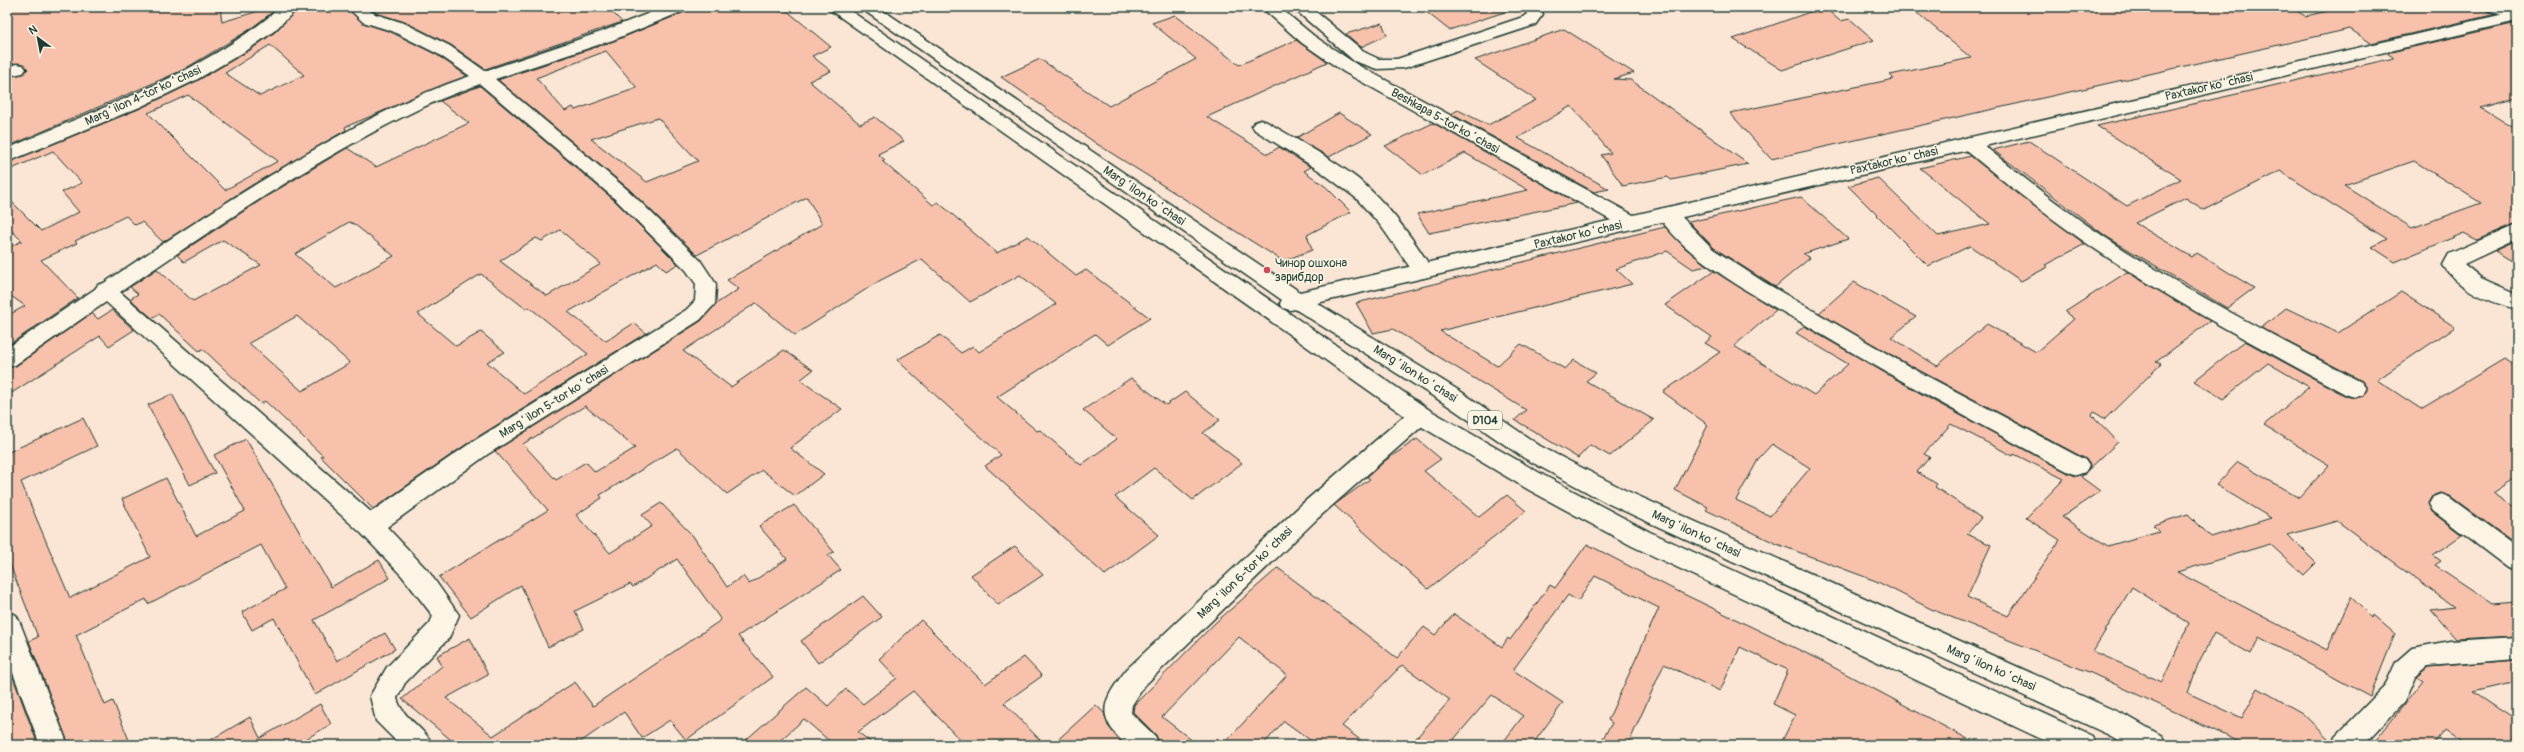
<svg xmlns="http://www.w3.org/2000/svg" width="2524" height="752" font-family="Pangolin,sans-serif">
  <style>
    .building { fill: #f8c1ab; stroke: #1f3d34; fill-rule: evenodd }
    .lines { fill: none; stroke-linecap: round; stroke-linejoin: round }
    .minor-casing { stroke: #1f3d34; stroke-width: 3 }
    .major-casing { stroke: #1f3d34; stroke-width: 3 }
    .minor { fill: #fcf5e5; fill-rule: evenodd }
    .major { fill: #fcf5e5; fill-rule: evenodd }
    .poi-dot { fill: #d1495b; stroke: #fcf5e5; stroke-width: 1.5 }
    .labels { text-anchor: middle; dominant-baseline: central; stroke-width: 3; stroke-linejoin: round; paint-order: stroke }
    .shield { fill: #fcf5e5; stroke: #617469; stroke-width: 1 }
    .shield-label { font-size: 11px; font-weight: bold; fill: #1f3d34 }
    .street-label { font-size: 12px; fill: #1f3d34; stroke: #fcf5e5 }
    .poi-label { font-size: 12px; fill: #1f3d34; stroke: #fcf5e5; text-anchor: start }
  </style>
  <rect width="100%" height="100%" fill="#fbe5d4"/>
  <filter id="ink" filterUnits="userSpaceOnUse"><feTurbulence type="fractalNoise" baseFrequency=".025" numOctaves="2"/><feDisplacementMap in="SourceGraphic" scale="8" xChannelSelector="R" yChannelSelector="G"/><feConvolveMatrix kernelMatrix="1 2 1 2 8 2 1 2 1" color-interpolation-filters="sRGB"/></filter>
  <g filter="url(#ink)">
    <g class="building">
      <polygon points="7,7 220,7 222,22 272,7 279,7 249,30 183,70 7,147 7,77 23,74 28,69 23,64 7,64"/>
      <path d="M300,7H346L363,23L391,32L437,55L467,76L345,127L346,130L252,185L163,242L142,222L135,225L126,216L75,241L77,243L41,260L78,298L7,346V316L25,306L7,293V248L22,241L7,226V197L41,231L79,212L62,192L82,183L53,151L7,171V163L141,108L197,81L250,50L275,32ZM270,45L304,75L260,96L225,73ZM188,95L278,161L225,190L148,113Z"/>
      <polygon points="368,7 607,7 622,22 485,69 451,45 405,22 376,13"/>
      <path d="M690,7H774L780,12L786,10L831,47L812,56L831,71L809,81L860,124L875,117L904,141L878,154L885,160L882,161L933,205L938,202L997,253L1028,236L1076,276L1086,270L1150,318L1108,345L1095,334L997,397L1037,431L1040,430L1081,465L1117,439L1083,410L1131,378L1166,405L1185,392L1220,420L1203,433L1242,463L1193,500L1154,468L1115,497L1159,535L1105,575L985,466L1001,455L897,360L940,335L961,353L973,346L979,352L1056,304L1020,275L970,302L922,259L879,281L795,335L756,303L683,351L731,387L784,350L813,370L800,380L842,409L790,448L824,474L795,496L762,470L727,494L677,448L600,495L602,498L576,515L610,553L652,526L642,515L661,503L693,536L727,587L743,576L749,584L787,559L759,526L794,505L834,552L828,555L841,570L738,636L773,677L686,740L670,720L642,738L624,712L576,745H457L402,699L442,666L437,656L470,638L488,675L446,698L493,736L575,682L593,706L721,620L677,559L633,587L630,584L575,611L584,629L548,647L521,585L471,617L439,577L548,510L495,451L701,321L717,303L739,289L727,280L822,224L807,197L697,255L630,190L498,80L614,41L687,11ZM606,51L637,88L575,110L573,107L565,111L536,78ZM658,118L698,161L647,182L591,139ZM585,406L635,448L595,472L586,462L556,480L523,444Z"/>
      <polygon points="1420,7 1507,7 1508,11 1449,30"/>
      <polygon points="1824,7 1840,21 1850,19 1874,40 1782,70 1733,39"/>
      <polygon points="1910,7 2290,7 2305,16 2348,7 2484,7 2487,11 2496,14 2371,43 2350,29 1771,159 1730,113 1894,79 1890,75 1971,58"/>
      <polygon points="1175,15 1239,65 1296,40 1327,62 1207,117 1268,154 1279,147 1311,167 1304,171 1326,187 1351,212 1307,235 1312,250 1283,261 1097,144 1001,77 1040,59 1109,106 1196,59 1152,23"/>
      <polygon points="1382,23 1387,35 1361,47 1346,34"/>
      <path d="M2517,23V97L2480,107L2517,130V223L2477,240L2464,233L2395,262L2372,247L2387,239L2280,171L2204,210L2186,198L2135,223L2192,257L2197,253L2254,288L2227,308L2107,237L1993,150L2029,141L2127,206L2181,179L2097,126L2394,58L2387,53ZM2414,161L2481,203L2412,228L2344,185Z"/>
      <polygon points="1564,29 1634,73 1614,79 1631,80 1748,164 1671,180 1668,177 1623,186 1601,155 1611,153 1571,106 1518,138 1609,189 1594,192 1451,114 1458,110 1488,125 1536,100 1475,60"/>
      <path d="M480,86L614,200L678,264L666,271L657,262L568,312L606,341L634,323L646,333L471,441L373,509L321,457L323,456L265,401L261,404L203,349L199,351L159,314L152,318L130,299L138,294L130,287L157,269L193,301L261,265L223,240L184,262L177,255L267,196L347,148L376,167L469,123L440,101ZM349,222L354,224L394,256L336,288L295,254ZM560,230L601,264L547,296L500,261L536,238L542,241ZM481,274L526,309L529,307L588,354L524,394L487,362L505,352L481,332L456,346L418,314ZM297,316L350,363L302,391L249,343Z"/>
      <polygon points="1339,113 1372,134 1329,157 1296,138"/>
      <polygon points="1433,123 1577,203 1429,233 1417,214 1528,190 1465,153 1423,175 1385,146"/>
      <polygon points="1971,156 2034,206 2085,244 2045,265 2048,267 2021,281 1970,246 1928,266 1848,186 1878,178 1938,236 1990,224 1920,168"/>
      <polygon points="1801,197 1848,239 1803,254 1810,258 1775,287 1714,248 1689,222"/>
      <polygon points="1665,227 1684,247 1707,266 1693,269 1667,251 1616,269 1632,284 1440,331 1497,366 1521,344 1565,369 1574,360 1596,373 1586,381 1654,420 1610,456 1590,445 1578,458 1515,420 1526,410 1393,329 1373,333 1356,303"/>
      <polygon points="2517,241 2517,264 2495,251"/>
      <path d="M1714,271L1776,310L1734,346L1814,395L1848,364L1796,333L1804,326L1932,400L2068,473L2076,476L2085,474L2081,477L2100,491L2062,517L2108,546L2159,531L2153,525L2188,514L2211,537L2271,518L2216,485L2238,462L2299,498L2329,465L2264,425L2309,387L2268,363L2223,399L2194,381L2245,341L2346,396L2355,398L2363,396L2367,390L2364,382L2261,328L2286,308L2338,333L2401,292L2455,327L2377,380L2421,409L2504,359L2517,368V477L2493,493L2517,509V545L2450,496L2440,493L2432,496L2428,503L2432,512L2462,535L2433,555L2441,561L2435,565L2492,603L2517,601V636L2456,639L2431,610L2454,607L2337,521L2288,535L2316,563L2304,575L2270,544L2177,572L2327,650L2351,597L2372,618L2373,615L2395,634L2370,697L2259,637L2251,654L2214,633L2198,664L2188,693L2242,718L2258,688L2302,713L2332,742L2331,745H2246L2091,673L1931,609L1876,581L1777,544L1706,510L1708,507L1675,490L1708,425L1663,392L1720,352L1705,343L1712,337L1665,305ZM1951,424L2013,456L2014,454L2064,479L2026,518L2060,540L2008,616L1967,597L1991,545L1967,534L1981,518L1935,487L1937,484L1917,472L1930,457L1924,454ZM1772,444L1810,468L1770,516L1736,500L1759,458ZM2132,587L2189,623L2162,682L2093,651Z"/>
      <polygon points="2127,272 2210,321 2156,362 2161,364 2105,419 2094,412 2092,415 2118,442 2087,471 2090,465 2086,459 1911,366 1819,313 1854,282 1916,317 1891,337 1937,366 1987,324 2036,352 2074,319 2065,312"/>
      <polygon points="112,310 134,330 109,346 100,336 7,396 7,368 16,366 92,313 98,319"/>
      <polygon points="172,394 215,473 190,485 148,405"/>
      <polygon points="83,418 97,446 21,482 70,598 150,557 122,499 166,478 196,536 245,511 214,455 246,439 331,587 379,560 390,578 314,620 337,661 385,633 395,649 315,695 274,618 252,630 242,612 285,589 261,545 148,604 146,599 76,635 105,705 113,701 131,745 69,745 29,641 38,637 7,557 7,448 9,452"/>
      <polygon points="1417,439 1441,459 1424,471 1479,517 1507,495 1526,511 1428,589 1334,505 1370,479 1367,477 1386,460"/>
      <polygon points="1587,544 1669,587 1818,659 1979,745 1780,745 1795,715 1773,704 1788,670 1740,647 1720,691 1664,664 1628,745 1599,745 1612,723 1608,720 1659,608 1595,576 1578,601 1568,595 1513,670 1563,703 1532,745 1501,745 1523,716 1492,695 1449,745 1410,745 1450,700 1402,665 1342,726 1367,745 1317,745 1284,721 1263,745 1223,745 1287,675 1239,637 1162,717 1198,745 1160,745 1156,735 1133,712 1134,705 1215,623 1278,568 1397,658 1424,627 1435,635 1454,614 1502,647 1508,638 1510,640 1550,585 1555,588"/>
      <polygon points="1015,546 1043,575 998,605 971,575"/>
      <polygon points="863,596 882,617 818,663 801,641"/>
      <polygon points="921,620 985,684 1024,657 1042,676 1004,703 1045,745 965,745 913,691 858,732 874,745 834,745 804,719 775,745 740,745 806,687 828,706 846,689 863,704 897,678 879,659"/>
      <polygon points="2517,660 2517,682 2473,692 2517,721 2517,732 2507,745 2466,745 2444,730 2433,745 2372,745 2423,681 2417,677 2429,667"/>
      <polygon points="7,661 38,745 7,745"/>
      <polygon points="320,704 331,724 296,745 202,745 250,717 260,738"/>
      <polygon points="1096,705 1104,713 1108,726 1124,745 1052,745"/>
    </g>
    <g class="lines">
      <g class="minor-casing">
        <g id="minor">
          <path d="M281,7H299L274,31L249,49L196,80L140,107L7,162V149C102,106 200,76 281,7Z"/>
          <path d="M347,7H365L375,14L404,23L450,46L485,71L601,32L665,7H688L686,10L613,40L495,79L629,191L700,260L716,284L715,304L700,320L488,454L387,527L429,572L459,615L449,638L405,683L397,698C401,717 424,727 433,745H400L376,721L370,696L387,667L430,623L433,616L402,576L361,533L106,302L15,365L7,367V348L95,289L98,285L104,283C169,239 235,196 303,156C357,125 410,96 470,76L438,54L392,31L363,22ZM480,84L615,199L686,270L696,284L695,301L686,310L472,442L371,512L120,292C185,248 249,204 317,164C370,133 422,104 480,84Z"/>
          <polygon points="1261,7 1279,7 1314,36 1356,64 1637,217 1640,222 1637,227 1630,228 1623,227 1344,72 1302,43"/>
          <polygon points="1292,7 1310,7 1366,53 1379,59 1397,59 1523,17 1527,14 1524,7 1540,7 1543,14 1535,25 1404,68 1377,69 1354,61"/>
          <polygon points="2485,7 2507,7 2517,11 2517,20 2487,10"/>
          <polygon points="17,64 23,65 26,69 23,73 7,76 7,66"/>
          <path d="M1261,120L1267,122C1298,141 1330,157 1358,179C1388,204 1413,238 1433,271L1430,276L1423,278L1416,276L1381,226L1356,198L1320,171L1255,130L1252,126L1255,122Z"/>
          <path d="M1969,137L1976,139C2024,178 2073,218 2126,251C2202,299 2283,341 2363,383L2366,389L2363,395L2355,397L2347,395C2267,351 2186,309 2110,259C2058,225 2010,187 1962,147L1960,143L1962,139Z"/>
          <path d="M1667,208L1674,209L1713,249L1764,282L1910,367L2085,460L2089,466L2085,472L2077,475L2069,472C1978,424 1887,374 1799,321C1752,294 1687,260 1657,214L1660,209Z"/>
          <path d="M2517,224V239L2464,264L2481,278L2517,294V309C2490,302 2458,290 2443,265L2449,254Z"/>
          <path d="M1420,407L1428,409L1431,415L1428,421L1318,518L1145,685L1132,705L1131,713L1155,736L1159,745H1126C1094,715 1103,700 1127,669L1302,504L1412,409Z"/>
          <polygon points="2441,494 2449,497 2517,547 2517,571 2508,568 2433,511 2429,504 2433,497"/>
          <polygon points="7,612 16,615 20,623 68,745 40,745 7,657"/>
          <polygon points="2517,637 2517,659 2428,666 2415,677 2404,702 2364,745 2332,745 2336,736 2385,686 2396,662 2412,648 2450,641"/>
        </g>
      </g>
      <g class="major-casing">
        <g id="major">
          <polygon points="826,7 845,7 1428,409 1545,476 1650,532 2092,736 2096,745 2054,745 1632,546 1529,490 1412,421"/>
          <polygon points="859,7 878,7 1300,292 2517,11 2517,21 1317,303 1463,393 1540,446 1625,490 2129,717 2162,736 2166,745 2127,745 2109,735 1609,504 1524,458 1447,405 1295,309 1290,310 1283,308 1280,303 1282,300"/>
        </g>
      </g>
      <use href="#minor" class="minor"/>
      <use href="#major" class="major"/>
    </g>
  </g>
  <circle class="poi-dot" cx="1267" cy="270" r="4"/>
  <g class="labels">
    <rect class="shield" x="1468" y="411" width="34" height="18" rx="3"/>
    <g class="shield-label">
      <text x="1485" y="420">D104</text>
    </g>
    <g class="street-label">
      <text transform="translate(2209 87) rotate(-13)">Paxtakor koʻchasi</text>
      <text transform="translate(143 96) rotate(-25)">Margʻilon 4-tor koʻchasi</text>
      <text transform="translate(1445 121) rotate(29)">Beshkapa 5-tor koʻchasi</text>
      <text transform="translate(1894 161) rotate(-13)">Paxtakor koʻchasi</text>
      <text transform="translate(1144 196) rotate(34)">Margʻilon koʻchasi</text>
      <text transform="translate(1578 235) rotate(-13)">Paxtakor koʻchasi</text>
      <text transform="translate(1415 374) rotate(32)">Margʻilon koʻchasi</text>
      <text transform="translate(554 402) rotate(-32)">Margʻilon 5-tor koʻchasi</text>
      <text transform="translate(1696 534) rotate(25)">Margʻilon koʻchasi</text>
      <text transform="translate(1245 573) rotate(-44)">Margʻilon 6-tor koʻchasi</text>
      <text transform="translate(1991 668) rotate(24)">Margʻilon koʻchasi</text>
    </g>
    <g class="poi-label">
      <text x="1275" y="263">Чинор ошхона<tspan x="1275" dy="14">зарибдор</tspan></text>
    </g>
  </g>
  <rect width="2524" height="752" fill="none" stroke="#fcf5e5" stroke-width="24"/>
  <rect x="12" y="12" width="2500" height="728" fill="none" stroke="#1f3d34" stroke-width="1.5" filter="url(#ink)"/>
  <g transform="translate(38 38) rotate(328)" stroke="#fcf5e5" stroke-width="3" paint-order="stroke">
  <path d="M0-3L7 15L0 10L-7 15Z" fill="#1f3d34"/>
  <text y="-6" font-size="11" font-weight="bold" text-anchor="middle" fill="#1f3d34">N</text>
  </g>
</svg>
